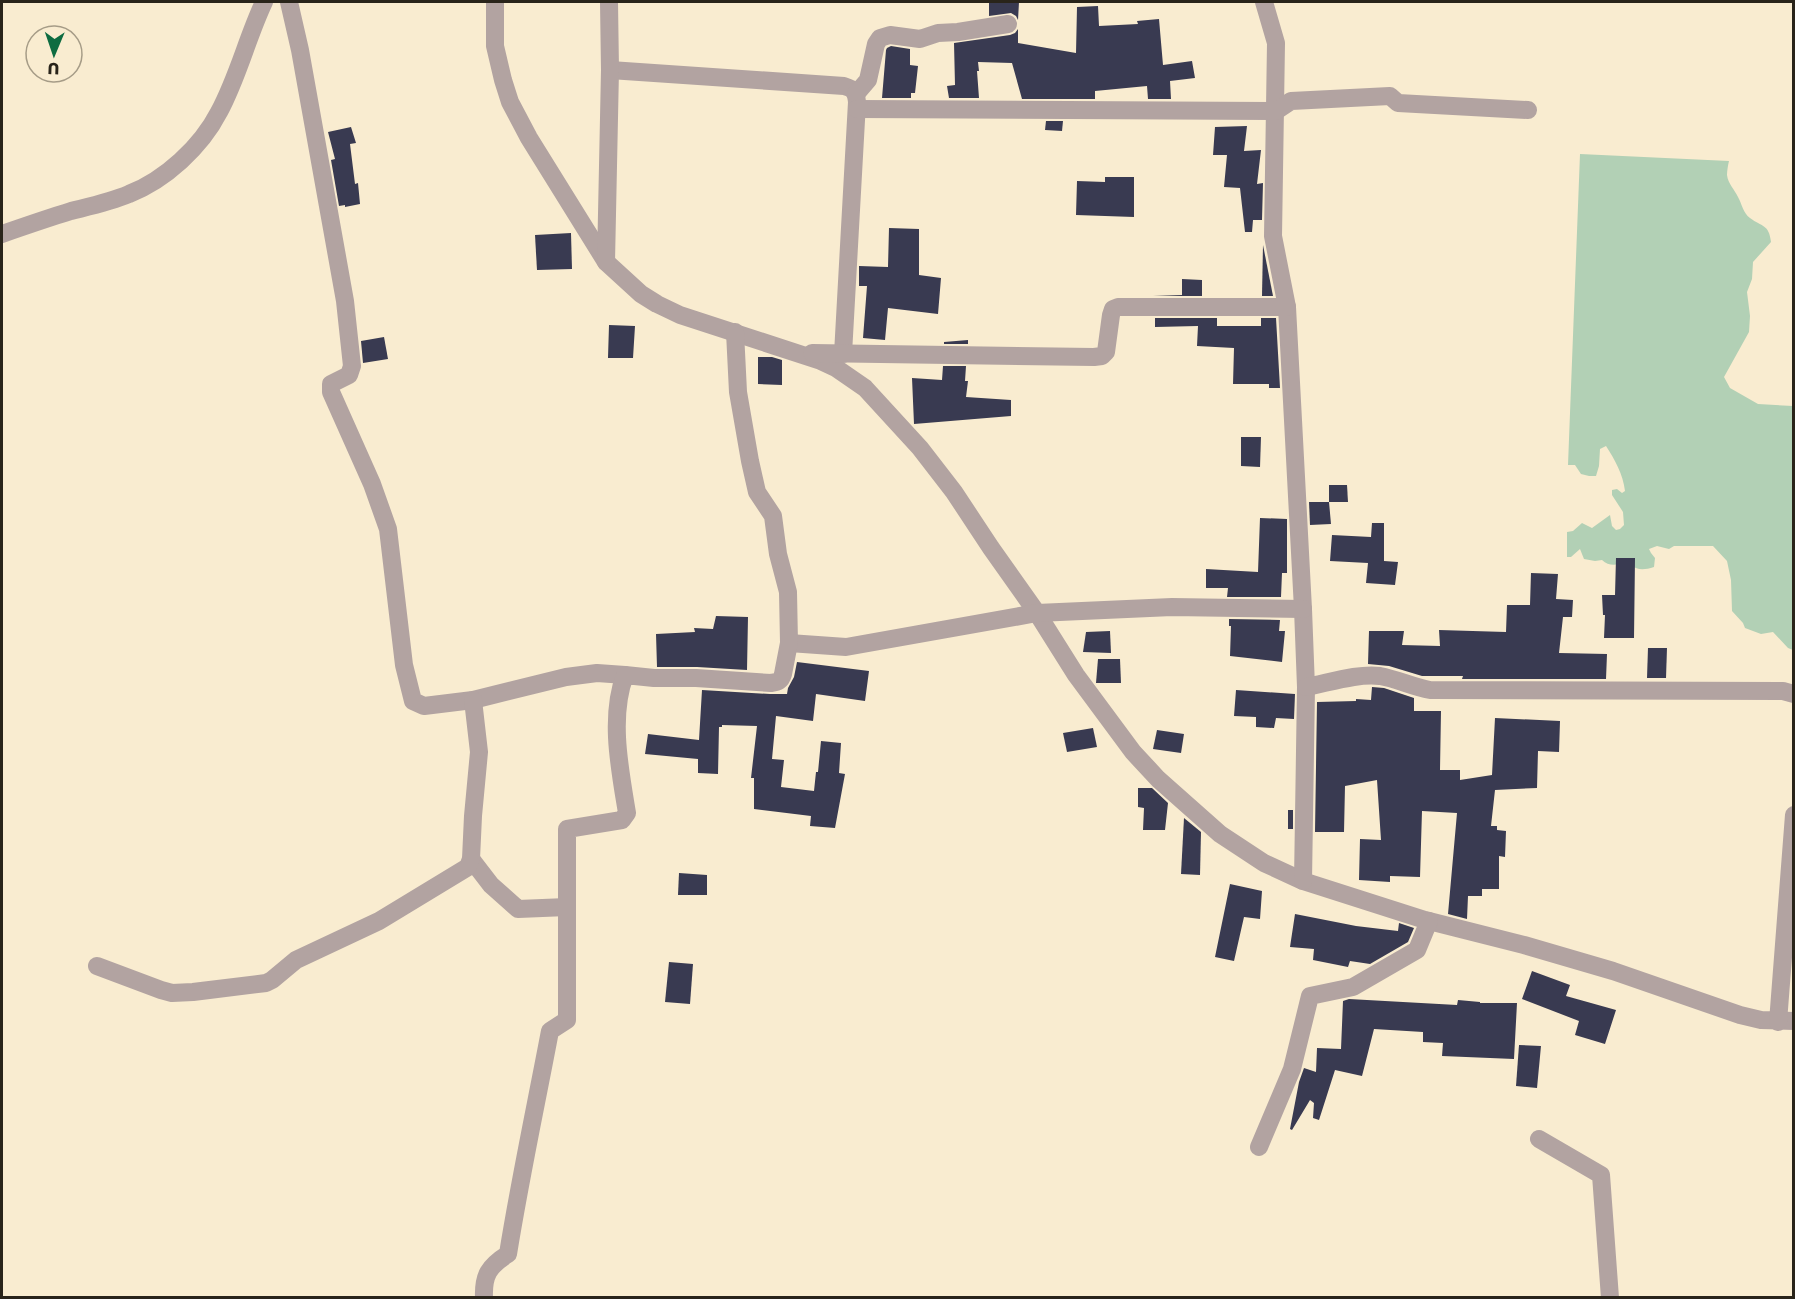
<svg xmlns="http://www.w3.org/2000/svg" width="1795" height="1299" font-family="'Golos Text',sans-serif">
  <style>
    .green { fill: #b2d0b5 }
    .building { fill: #393a51 }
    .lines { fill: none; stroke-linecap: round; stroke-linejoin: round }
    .minor { stroke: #b2a3a1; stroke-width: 18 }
  </style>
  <rect width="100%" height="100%" fill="#f9ecd0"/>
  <path class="green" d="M1580,154L1729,161C1728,165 1727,171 1727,175C1728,184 1735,190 1738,197C1742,204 1743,213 1750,218C1762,227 1769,224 1771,242L1753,262L1752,279L1747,292L1750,316L1749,332L1724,377L1730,388L1758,404L1793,406V650L1788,648L1773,632L1761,634L1745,628L1743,623L1732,611L1731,580L1727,561L1713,546H1674L1669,549L1657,546L1649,549L1651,553L1655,558L1654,567C1644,570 1638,571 1629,564C1618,563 1610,568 1602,560L1595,561L1584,559L1580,549L1571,557H1567V532L1573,531L1582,523L1592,528L1610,515L1612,526L1616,530L1620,529L1624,525L1623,512L1612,495V490L1617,489L1622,493L1625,491C1623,474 1615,460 1606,446L1600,449L1599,466L1596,476H1589L1581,474L1575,465H1568Z"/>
  <g class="building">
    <polygon points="989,2 1019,2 1018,20 1016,16 1011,13 989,16"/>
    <polygon points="1098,6 1099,26 1138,24 1137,21 1159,19 1163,65 1192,61 1195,78 1170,81 1171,99 1148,99 1147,86 1095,91 1095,99 1022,99 1012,63 978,62 979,71 977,71 979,98 949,98 947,86 955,85 954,43 1010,35 1015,33 1018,29 1018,43 1076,53 1077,7"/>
    <polygon points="891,46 910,49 910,65 918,66 915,93 911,93 911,98 882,98 886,50 887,48"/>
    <polygon points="1046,121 1063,121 1062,131 1045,130"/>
    <polygon points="1247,126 1244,151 1261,150 1257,184 1263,183 1262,220 1253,220 1252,232 1245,232 1240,188 1224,187 1227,155 1213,155 1215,127"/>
    <polygon points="351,127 356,143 350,144 355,184 358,183 360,204 345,207 345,205 339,206 331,160 335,159 328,132"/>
    <polygon points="1105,177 1134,177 1134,217 1076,215 1077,181 1105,182"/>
    <polygon points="889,228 919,229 919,275 941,278 938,314 888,308 885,340 863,338 867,286 859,286 859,266 888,267"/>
    <polygon points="571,233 572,269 537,270 535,235"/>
    <polygon points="1263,245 1273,296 1262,296"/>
    <polygon points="1182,279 1202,280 1202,296 1153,296 1182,295"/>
    <polygon points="1155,318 1217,318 1217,326 1261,326 1261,318 1276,318 1280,388 1269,388 1269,384 1233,384 1234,348 1197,346 1198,326 1155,327"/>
    <polygon points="609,325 635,326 633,358 608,358"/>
    <polygon points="384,337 388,359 363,363 361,341"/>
    <polygon points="968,340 968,344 944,344 944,342"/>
    <polygon points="758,357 772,357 782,360 782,385 758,384"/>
    <polygon points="943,366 966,366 965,381 968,381 966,397 1011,400 1011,416 914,424 912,378 942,380"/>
    <polygon points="1241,437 1261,437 1260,467 1241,466"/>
    <polygon points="1329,485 1347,485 1348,502 1329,502"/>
    <polygon points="1309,502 1329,502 1331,524 1310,525"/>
    <polygon points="1260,518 1287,519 1287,573 1282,573 1281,597 1227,597 1228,588 1206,588 1206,569 1258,572"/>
    <polygon points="1372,523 1384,523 1384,561 1398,562 1395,585 1366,583 1368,563 1330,561 1332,535 1371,537"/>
    <polygon points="1616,558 1635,558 1634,638 1604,638 1605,615 1603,615 1602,595 1615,595"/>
    <polygon points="1531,573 1558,574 1556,599 1573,600 1572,617 1563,617 1559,653 1607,654 1606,679 1462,679 1463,676 1422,676 1389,666 1368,664 1369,631 1404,631 1402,645 1440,646 1439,630 1506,632 1507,605 1530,605"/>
    <polygon points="716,616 748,617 747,670 697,667 657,667 656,634 695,632 694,628 713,629"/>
    <polygon points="1229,619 1280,620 1279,631 1285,631 1282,662 1230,656 1231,626 1229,626"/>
    <polygon points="1110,631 1111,653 1083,652 1086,632"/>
    <polygon points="1648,648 1667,648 1666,678 1647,678"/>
    <polygon points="1098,659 1120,659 1121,683 1096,683"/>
    <polygon points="797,662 869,671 865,701 816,694 813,721 776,716 772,759 784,760 781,787 814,791 816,772 818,772 821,741 841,743 839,773 845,774 835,828 810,826 811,816 754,809 754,778 751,778 757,726 722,725 722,727 719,727 718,774 698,773 698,759 645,754 648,734 699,740 702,690 770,694 787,694 788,688 794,677"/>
    <polygon points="1372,687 1384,688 1414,698 1414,711 1441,711 1440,770 1460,770 1460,780 1492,775 1495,718 1560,721 1559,752 1538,751 1537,788 1495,790 1491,826 1497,826 1497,830 1506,831 1505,857 1499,856 1499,889 1482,889 1482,896 1468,896 1467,919 1448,914 1457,813 1422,811 1420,877 1390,876 1390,882 1359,880 1360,839 1381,840 1377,780 1345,786 1344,832 1315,832 1317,702 1356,701 1356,699 1371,700"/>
    <polygon points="1236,690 1295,694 1294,719 1276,718 1274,728 1256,727 1256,717 1234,716"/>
    <polygon points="1093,728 1097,747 1067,752 1063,733"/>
    <polygon points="1157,730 1184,734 1181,753 1153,749"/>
    <polygon points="1138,788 1152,788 1168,803 1165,830 1143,830 1144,808 1138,807"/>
    <rect x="1288" y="810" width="5" height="19"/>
    <polygon points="1184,818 1201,832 1200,875 1181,874"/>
    <polygon points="679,873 707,875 707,895 678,895"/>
    <polygon points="1230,884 1262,891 1260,919 1244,917 1234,961 1215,957"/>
    <polygon points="1295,914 1356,926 1398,931 1399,923 1414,928 1408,942 1370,964 1350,961 1348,967 1313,960 1314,949 1290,947"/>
    <polygon points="669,962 693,964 690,1004 665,1002"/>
    <polygon points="1532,971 1570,985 1566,996 1616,1010 1605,1044 1575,1035 1579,1021 1522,999"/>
    <polygon points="1349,999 1457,1005 1458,1000 1480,1002 1480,1003 1517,1003 1514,1059 1442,1056 1443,1043 1423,1042 1423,1032 1374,1029 1362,1076 1335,1070 1319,1120 1313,1118 1314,1103 1310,1100 1292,1130 1290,1129 1299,1082 1304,1068 1316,1072 1317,1048 1341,1049 1343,1001"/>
    <polygon points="1519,1045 1541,1046 1537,1088 1516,1086"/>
  </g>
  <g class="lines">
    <g class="minor">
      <polyline points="289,2 300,50 345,301 352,366 349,375 331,384 331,392 372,484 388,529 404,665 413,701 424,706 473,700 566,677 597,673 625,675"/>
      <polyline points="495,2 495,46 503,80 510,102 529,138 606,262 641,294 657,304 680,315 821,361 836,368 865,388 920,448 954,492 991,548 1037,613 1076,675 1133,752 1158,779 1220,834 1264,863 1303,881 1425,920 1524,945 1613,971 1740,1015 1761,1020 1794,1021"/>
      <polyline points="1264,2 1276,43 1273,236 1287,307 1303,609 1306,687 1303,881"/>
      <path d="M610,70L844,86C854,89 856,92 857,102L843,354"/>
      <polyline points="856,94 868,80 876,44 880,38 890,35 920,39 938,33 958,32 1008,24"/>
      <polyline points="857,109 1276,111 1291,101 1390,96 1398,103 1528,110"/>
      <path d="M2,234C25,226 48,218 71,211C91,206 110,202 129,194C165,180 201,147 219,112C238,77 247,38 264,2"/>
      <polyline points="606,262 610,70 609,2"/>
      <polyline points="812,353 1094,357 1102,356 1106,352 1111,315 1113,309 1118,307 1287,307"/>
      <polyline points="789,643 846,647 1037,613 1172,607 1303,609"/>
      <path d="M1306,687C1328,683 1358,673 1380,676C1397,679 1413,687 1430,690L1783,691L1794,694"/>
      <polyline points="471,859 491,885 518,909 567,907"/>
      <polyline points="97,966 161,990 172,993 193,992 266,983 272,980 296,960 379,921 468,867 471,859 473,816 479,752 473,700"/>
      <polyline points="1778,1022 1794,815"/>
      <polyline points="1539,1139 1601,1175 1610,1298"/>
      <polyline points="1259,1147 1292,1069 1310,996 1353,987 1417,950 1429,921"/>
      <path d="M484,1298C483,1275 489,1266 508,1254C520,1179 536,1105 550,1031L567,1020V829L622,820L627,813C620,770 609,717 625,675L654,678H696L771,683C778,682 781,681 783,674L789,643L788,592L778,554L773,516L757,492L750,461L738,392L735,332"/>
    </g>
  </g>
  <rect width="1795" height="1299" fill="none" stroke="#29241a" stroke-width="6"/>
  <g transform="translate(54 54) rotate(182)"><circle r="28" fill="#f9ecd0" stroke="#a69c87" stroke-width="1.5"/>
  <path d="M0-4.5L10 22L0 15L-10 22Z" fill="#0e6c41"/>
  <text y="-9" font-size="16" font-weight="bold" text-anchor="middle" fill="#29241a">U</text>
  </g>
</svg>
